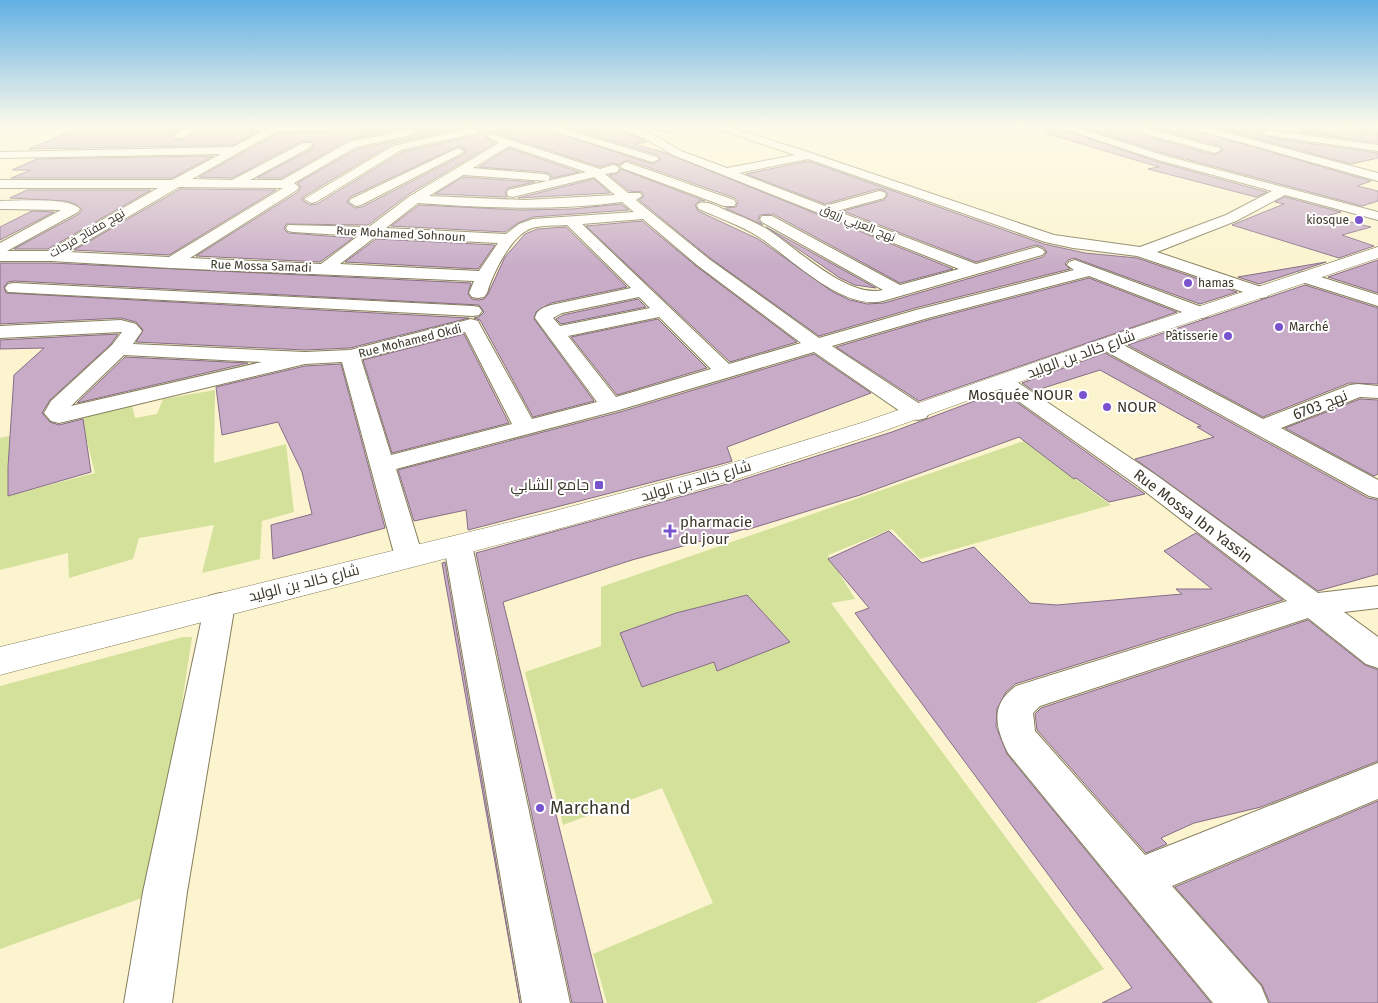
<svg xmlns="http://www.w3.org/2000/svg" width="1378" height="1003" font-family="'Fira Sans',Cairo,sans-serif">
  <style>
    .green { fill: #d4e19b }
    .building { fill: #c8acc7; stroke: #866d86; fill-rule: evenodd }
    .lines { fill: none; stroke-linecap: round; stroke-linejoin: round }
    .street-casing { stroke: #857e5d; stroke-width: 2 }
    .secondary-casing { stroke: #857e5d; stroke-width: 1 }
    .street { fill: #fff; fill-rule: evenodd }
    .secondary { fill: #fff; fill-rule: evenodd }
    .poi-dot { fill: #7953cd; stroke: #fff; stroke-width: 2 }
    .labels { text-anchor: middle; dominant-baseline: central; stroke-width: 4; stroke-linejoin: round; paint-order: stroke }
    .far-poi-label { font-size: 12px; fill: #3a3728; stroke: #fff; text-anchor: end }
    .far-street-label { font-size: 12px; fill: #3a3728; stroke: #fff }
    .street-label { font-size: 15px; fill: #3a3728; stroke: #fff }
    .poi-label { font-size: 15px; fill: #3a3728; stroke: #fff; text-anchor: end }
    .near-poi-label { font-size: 18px; fill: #3a3728; stroke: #fff; text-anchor: start }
  </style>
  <rect width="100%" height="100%" fill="#fbf4cf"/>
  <g class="green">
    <polygon points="215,390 214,463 286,444 294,512 262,521 260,559 202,573 214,525 139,538 133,559 69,578 68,553 0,570 0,438 13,435 8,467 10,495 95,473 81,418 132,405 135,418 157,414 163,399"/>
    <polygon points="1024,441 1111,505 920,559 892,529 828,555 855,599 831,603 1104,969 1036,1003 607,1003 593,954 713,903 662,788 563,825 525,672 601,646 601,587"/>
    <polygon points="183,637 192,637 153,894 0,949 0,686"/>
  </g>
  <g class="building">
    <polygon points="82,127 183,127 172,136 175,140 184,140 202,127 251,127 252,132 255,133 233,145 29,149 69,132 77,132"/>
    <polygon points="333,127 410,127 348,140 282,178 257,178 312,149 313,142 302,141 232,178 199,177 278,133 326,132"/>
    <path d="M412,127H466L392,144L303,197L302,200L310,205L317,204L402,152L476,135L479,130L475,127H539L649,163L654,164L661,159L658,155L566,127H615L647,142L634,144L666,153L953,269L900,283L773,214L760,215L758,220L763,225L725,208L736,207L738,202L735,198L627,160L619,165L612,163L600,167L493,132L485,138L495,143L409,194L368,225L286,224L284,229L288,233L353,238L320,262L196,256L298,192L301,187L297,183L357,149L412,137L418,131ZM459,146L466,151L463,155L362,207L355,208L347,202L350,197Z"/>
    <polygon points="1046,127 1056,127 1158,162 1267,192 1256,197 1148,169 1159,167 1045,133"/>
    <polygon points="1082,127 1143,127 1139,130 1142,135 1214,155 1223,150 1220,146 1151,127 1185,127 1371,181 1357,186 1378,191 1378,201 1362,206 1167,154"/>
    <polygon points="1214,127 1266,127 1267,129 1262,132 1265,137 1378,153 1378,158 1351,164"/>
    <polygon points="1343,127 1378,130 1378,143 1300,132 1302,129 1339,133"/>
    <polygon points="509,148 579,172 552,178 550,174 544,172 479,167"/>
    <polygon points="213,156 172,178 11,178 31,170 12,170 37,159"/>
    <polygon points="808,161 1044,244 1085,253 1137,258 1237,292 1200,304 1074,258 1068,260 1065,264 1070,269 915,308 819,336 710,258 639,200 644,196 642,192 629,191 609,175 617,174 621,169 705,201 699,201 695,205 698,211 758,239 833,292 850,300 867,304 884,303 1043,257 1047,252 1043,247 1036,245 976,262 843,211 884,200 888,194 884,190 878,189 825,204 746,174"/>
    <polygon points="463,177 535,182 508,188 505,192 507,197 435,194"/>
    <polygon points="594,179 610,193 518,198"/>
    <polygon points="180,189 276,190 169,255 74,250"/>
    <polygon points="27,190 151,190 48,249 14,249 79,214 82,210 75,204 66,201 10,198"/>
    <polygon points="1285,197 1341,212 1326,216 1371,227 1342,235 1374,246 1339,258 1232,225 1284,204 1275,202"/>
    <polygon points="621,204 629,210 533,217 518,223 505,232 391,226 419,205 520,210 572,209"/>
    <polygon points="32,211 54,212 0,240 0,227"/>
    <polygon points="642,221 696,266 797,342 730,362 586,226"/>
    <polygon points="566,227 627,287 551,303 536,312 534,319 594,401 533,417 480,320 474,318 479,317 484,312 479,305 14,281 8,282 4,287 6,293 469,318 350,348 305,350 136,342 143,330 136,322 121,318 0,324 0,263 51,263 471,283 468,294 472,299 478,300 484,299 488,294 505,257 525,234 537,229"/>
    <polygon points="766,227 876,288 855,285 840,278"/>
    <polygon points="376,239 495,245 478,269 345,262"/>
    <polygon points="1378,260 1378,293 1328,277"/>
    <polygon points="1326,262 1259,284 1238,277"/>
    <polygon points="1089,278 1177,312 919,401 836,347 928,320"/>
    <polygon points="1305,285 1378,308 1378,384 1349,383 1263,417 1128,345"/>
    <polygon points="638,299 646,307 561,324 556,319 563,315"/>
    <polygon points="658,319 707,368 617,395 571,337"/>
    <polygon points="118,334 111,344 50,400 42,413 50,422 59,425 83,419 91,472 8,496 8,467 14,375 44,348 0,349 0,340"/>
    <polygon points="464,334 509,423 392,453 363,360"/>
    <polygon points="1105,353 1368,498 1378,500 1378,574 1318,591 1135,459 1214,437 1197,427 1201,426 1100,370 1037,390 1039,395 1022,383"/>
    <polygon points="814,354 871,393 727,447 732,461 718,465 468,530 466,510 414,521 398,470 620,412"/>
    <polygon points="125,357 248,363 77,403"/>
    <polygon points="341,364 385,528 273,559 271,525 312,514 302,472 278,422 222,435 216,387 305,366"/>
    <polygon points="1001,391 1145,494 1109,502 1076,478 1074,479 1019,437 860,495 746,530 745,529 632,560 503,602 603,1003 572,1003 476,553 738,481 892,432"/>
    <polygon points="1360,399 1378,400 1378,474 1374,476 1285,428"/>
    <polygon points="889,531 922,563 974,547 1030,603 1057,605 1182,594 1176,589 1212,589 1164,551 1196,533 1283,600 1015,684 1006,692 997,709 996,726 1007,754 1211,1003 1102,1003 1132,988 855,613 869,608 828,559"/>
    <polygon points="445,562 520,1003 442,563"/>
    <polygon points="747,595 790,642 717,671 714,662 642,687 620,633 676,613"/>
    <polygon points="1308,620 1365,665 1378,670 1378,761 1261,807 1194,823 1161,838 1167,844 1146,853 1037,730 1035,714 1041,708"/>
    <polygon points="1378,801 1378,1003 1270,1003 1262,985 1175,887"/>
  </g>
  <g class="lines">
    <g class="street-casing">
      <g id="street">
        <polygon points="187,127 200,127 183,138 175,138 174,136"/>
        <path d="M253,127H331L326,130L277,131L192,179L232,180L303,143H311L312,145L311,147L250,180H282L349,142L411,129L416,132L411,135L356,147L294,183L299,187L297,190L190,258L321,264L358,236L293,232L288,231L286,228L288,225L369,227L410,196L499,143L487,137L492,134L600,169L613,165L617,166L619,169L617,172L605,174L628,193H640L642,196L636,200L709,259L819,338L916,310L1074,270L1067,265L1069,262L1075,260L1207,309L1210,313L1207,317L1201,318L1195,317L1089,276L928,318L832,346L926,408L929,413L926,418L918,420L910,418L814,352L619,410L396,469L423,557L419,564L409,567L399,564L395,557L342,362L305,364L59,423L51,421L44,413L51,401L112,345L122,332L0,338V326L121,320L136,324L142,331L133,344L305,352L350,350L471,319L478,321L480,325L532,419L597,402L538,322L535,318C537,309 543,308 551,305L631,288L567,225C556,226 543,225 532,228C511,235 493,273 487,293L484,297L478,298L472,297L469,293L474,281L170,268L51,261H0V243L61,210L0,209V201C17,201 70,197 80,209L78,212L7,251H48L158,188H0V180H172L221,154L0,158V152L233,147L261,132L253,131ZM509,146L586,172L508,190L507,193L508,196L513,197L594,177L615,195L525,200L429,196L463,175L548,181L550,178L548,175L544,174L473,168ZM179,187L283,188L169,257L68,252ZM622,202L634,212L533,219L519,224L506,234L386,228L418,203C486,208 555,211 622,202ZM643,219L697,265L801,343L729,364L582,224ZM375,237L498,243L479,271L340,264ZM639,297L650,308L560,326L553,318L562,313ZM659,317L711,369L616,397L568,336ZM465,332L512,424L391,455L361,359ZM124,355L262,362L71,406Z"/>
        <polygon points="541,127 558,127 657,157 659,159 653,162 649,161"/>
        <path d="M617,127H633L654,135L681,151L727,168L795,155L713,127H730L814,154L1054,235L1140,247L1226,215L1272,191L1158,160L1058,127H1075L1166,156L1378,212V220L1285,195L1236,221L1157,252L1267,289L1270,293L1267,297L1261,298L1137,256L1073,248L1045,242L808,159L739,173L825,206L879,191L884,192L886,195L884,198L837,211L976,264L1037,247L1042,249L1045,252L1042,255L883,301C842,311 791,258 759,237C740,225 719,218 699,209L697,206L699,203C708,201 716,206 725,210C740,216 756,222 770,231C797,249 849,299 883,290L762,222L760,219L762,216H772L900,285L959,269L673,155L646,139Z"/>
        <path d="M650,127H680C673,132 657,132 650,127Z"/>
        <polygon points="1187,127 1205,127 1378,173 1378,181"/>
        <polygon points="472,128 477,131 476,133 401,150 316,202 311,203 304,199 393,146"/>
        <polygon points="1146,128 1219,148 1221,150 1215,153 1142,133 1141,131"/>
        <polygon points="1269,130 1378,145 1378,151 1265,135 1264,133"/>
        <polygon points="458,148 464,151 462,153 361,205 356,206 349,202 351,199"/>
        <polygon points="626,162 734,200 736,203 734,206 724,206 622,168 620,166"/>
        <polygon points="1305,272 1378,295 1378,306 1299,281 1297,277 1299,273"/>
        <polygon points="14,283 473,306 479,307 482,311 479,315 473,316 8,292 5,288 8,284"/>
        <polygon points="1107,338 1114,340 1263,419 1350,385 1358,384 1378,386 1378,398 1360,397 1281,428 1378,480 1378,498 1369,496 1100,348 1097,344 1100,340"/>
        <path d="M1004,376L1011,378L1156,475L1318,593L1378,586V608L1344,612L1378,637V668L1366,664L1308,618L1040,706L1033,713L1035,731L1145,855L1378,763V799L1172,886L1261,986L1268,1003H1213L1008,753C996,728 989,705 1016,686L1287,601L1138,486L997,386L993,382L997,378Z"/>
        <polygon points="458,536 468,538 472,545 570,1003 522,1003 444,545 448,538"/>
        <polygon points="220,593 231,596 235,604 187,892 172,1003 124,1003 143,892 205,604 209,596"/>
      </g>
    </g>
    <g class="secondary-casing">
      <polygon id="secondary" points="1378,247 1378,258 1111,349 878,433 737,479 547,532 0,675 0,647 547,513 719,467 861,423 1131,329"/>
    </g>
    <use href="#street" class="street"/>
    <use href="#secondary" class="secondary"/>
  </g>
  <linearGradient id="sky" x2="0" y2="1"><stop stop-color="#61b0e4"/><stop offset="0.47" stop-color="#fdfae9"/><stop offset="1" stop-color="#fdfae9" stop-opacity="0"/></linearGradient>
  <rect width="1378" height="268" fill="url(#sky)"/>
  <g class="poi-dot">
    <circle cx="1359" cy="220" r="5"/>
    <circle cx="1188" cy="283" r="5"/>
    <circle cx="1279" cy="327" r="5"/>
    <circle cx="1228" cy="336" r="5"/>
    <circle cx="1083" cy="395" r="5"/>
    <circle cx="1107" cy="407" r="5"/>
    <rect x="594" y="480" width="10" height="10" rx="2.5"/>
    <path d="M667.5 523.5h5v5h5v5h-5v5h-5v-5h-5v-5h5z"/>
    <circle cx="540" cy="808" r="5"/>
  </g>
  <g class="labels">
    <g class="far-poi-label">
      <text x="1349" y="220">kiosque</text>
      <text x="1198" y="283" text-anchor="start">hamas</text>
      <text x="1289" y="327" text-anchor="start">Marché</text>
      <text x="1218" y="336">Pâtisserie</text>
    </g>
    <g class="far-street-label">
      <text transform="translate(858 223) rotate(22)">نهج العربي زروق</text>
      <text transform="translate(87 233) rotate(-30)">نهج مفتاح فرحات</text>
      <text transform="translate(401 234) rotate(3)">Rue Mohamed Sohnoun</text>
      <text transform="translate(261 266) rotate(2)">Rue Mossa Samadi</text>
      <text transform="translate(410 341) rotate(-14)">Rue Mohamed Okdi</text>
    </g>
    <g class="street-label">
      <text transform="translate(1081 354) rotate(-20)">شارع خالد بن الوليد</text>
      <text transform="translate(1320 405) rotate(-21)">نهج 6703</text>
      <text transform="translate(696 481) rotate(-16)">شارع خالد بن الوليد</text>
      <text transform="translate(1193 516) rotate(37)">Rue Mossa Ibn Yassin</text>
      <text transform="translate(304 583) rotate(-14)">شارع خالد بن الوليد</text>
    </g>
    <g class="poi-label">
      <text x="1073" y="395">Mosquée NOUR</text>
      <text x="1117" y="407" text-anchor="start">NOUR</text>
      <text x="589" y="485">جامع الشابي</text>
      <text x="680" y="522" text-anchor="start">pharmacie<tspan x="680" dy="17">du jour</tspan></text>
    </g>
    <g class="near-poi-label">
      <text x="550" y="808">Marchand</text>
    </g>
  </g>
</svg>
